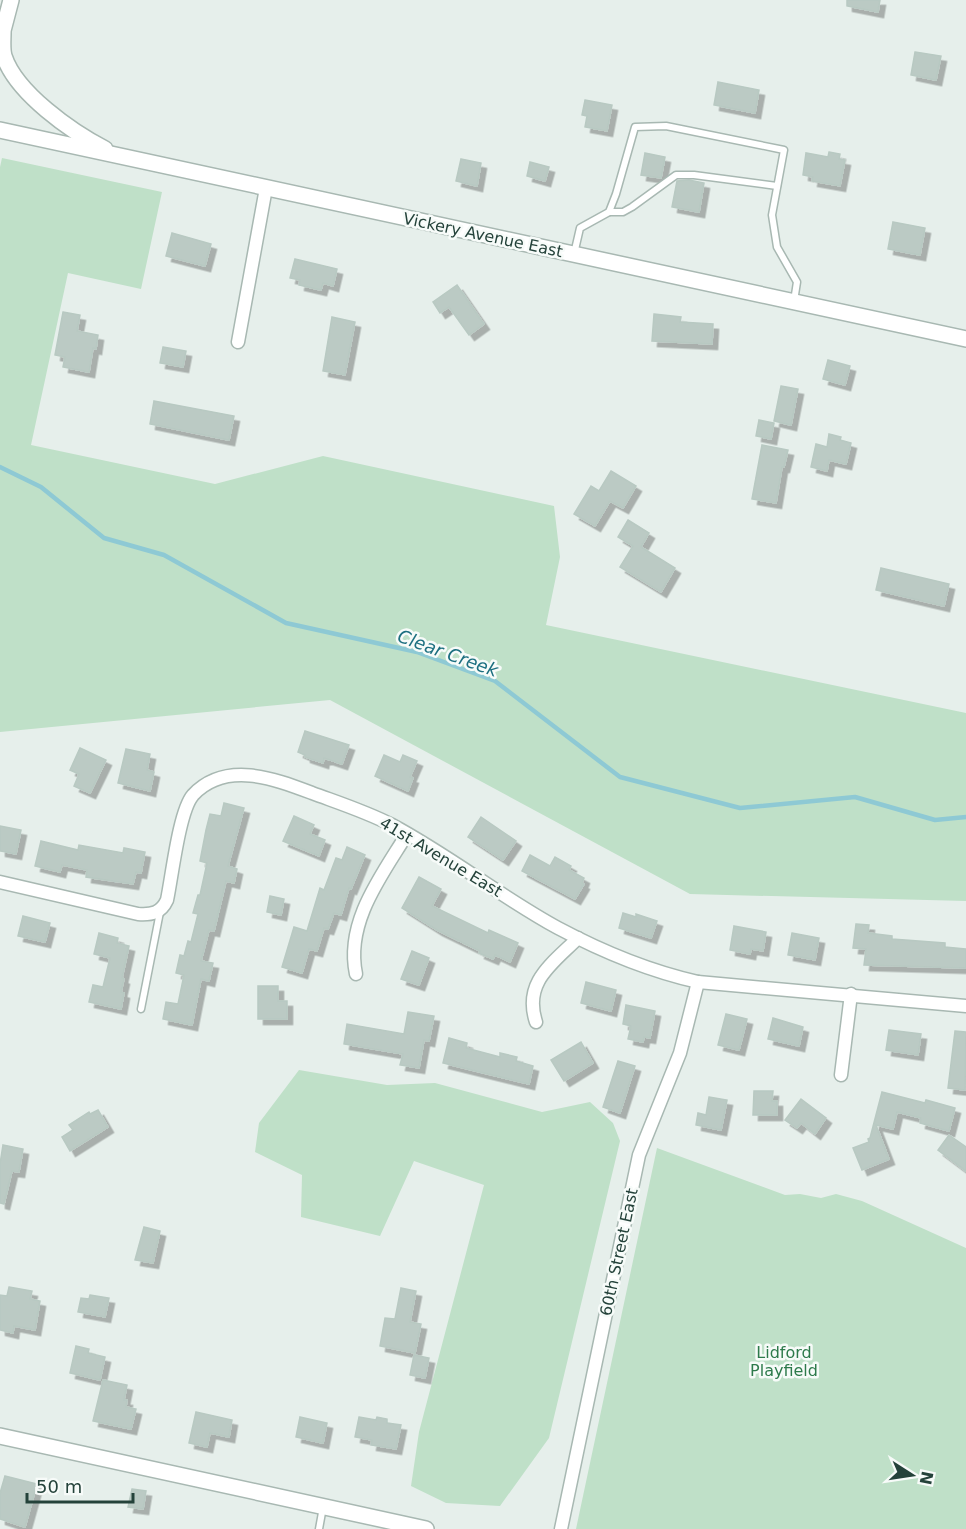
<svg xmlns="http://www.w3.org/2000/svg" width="966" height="1529" font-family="'DejaVu Sans',sans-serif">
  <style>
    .green { fill: #bfe0c8 }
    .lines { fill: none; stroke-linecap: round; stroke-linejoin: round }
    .stream { stroke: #8ec9d4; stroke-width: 4.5 }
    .building { fill: #bbcac4; stroke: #b8c9c2; stroke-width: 1.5; filter: url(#shadow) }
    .service-casing { stroke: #a8b8b2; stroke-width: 9 }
    .minor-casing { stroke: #a8b8b2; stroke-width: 15 }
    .tertiary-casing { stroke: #a8b8b2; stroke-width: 18 }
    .service { stroke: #fff; stroke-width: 6 }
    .minor { stroke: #fff; stroke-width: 12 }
    .tertiary { stroke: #fff; stroke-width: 15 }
    .labels { text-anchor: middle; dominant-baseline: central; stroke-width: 5; stroke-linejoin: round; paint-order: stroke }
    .street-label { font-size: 16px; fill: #24423a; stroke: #f7fbf9 }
    .park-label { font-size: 16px; fill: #2d7a4b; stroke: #f7fbf9 }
    .water-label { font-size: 18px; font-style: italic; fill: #1c6f80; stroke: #f7fbf9 }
  </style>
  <defs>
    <filter id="shadow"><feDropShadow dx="5.5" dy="5.5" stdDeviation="0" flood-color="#0004"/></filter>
  </defs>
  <rect width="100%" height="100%" fill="#e6efeb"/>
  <g class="green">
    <polygon points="2,158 162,192 141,289 68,273 31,445 215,484 323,456 554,506 560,557 546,625 966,713 966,901 690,894 330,700 0,732 0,167"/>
    <polygon points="299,1070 387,1085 435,1083 542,1112 590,1102 613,1123 620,1141 549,1438 500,1506 446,1503 411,1486 419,1432 484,1185 414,1161 380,1236 301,1217 302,1175 255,1152 259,1123"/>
    <polygon points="657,1148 785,1195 800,1194 821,1198 836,1194 862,1201 966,1248 966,1529 576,1529"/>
  </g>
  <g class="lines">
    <polyline class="stream" points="0,467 41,487 104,538 164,555 286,623 417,652 495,681 620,777 740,808 855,797 935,820 966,817"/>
  </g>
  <g class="building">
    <polygon points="847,0 880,0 878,12 847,6"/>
    <polygon points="915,52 941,56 936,80 911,75"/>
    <polygon points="718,82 759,90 755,113 714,105"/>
    <polygon points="585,100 612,105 607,131 585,127 587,116 582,115"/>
    <polygon points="829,152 840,154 839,159 845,160 840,186 812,181 813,177 803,175 806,153 828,157"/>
    <polygon points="645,153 665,157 661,178 641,175"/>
    <polygon points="461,159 481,163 477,186 456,181"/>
    <polygon points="530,162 549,167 545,181 527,176"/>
    <polygon points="689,180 704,183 699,212 672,207 677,181"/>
    <polygon points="893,222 925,228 920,255 888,249"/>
    <polygon points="172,233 211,244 205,266 166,256"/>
    <polygon points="295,259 337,269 333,286 323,283 321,290 299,285 300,280 290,278"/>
    <polygon points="457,285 484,324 469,335 449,307 440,313 433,302"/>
    <polygon points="63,312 80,315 77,331 98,335 96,349 93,348 89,372 63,367 65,357 55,355"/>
    <polygon points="654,314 681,317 680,322 713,324 712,344 652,341"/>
    <polygon points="332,317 355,322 345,375 323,371"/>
    <polygon points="163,347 186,351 183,367 160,363"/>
    <polygon points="828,360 850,366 845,385 823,379"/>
    <polygon points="781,386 798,389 791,425 774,421"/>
    <polygon points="154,401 234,416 229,440 150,424"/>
    <polygon points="759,420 774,423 771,439 756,436"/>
    <polygon points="829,434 841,437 840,440 851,443 846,464 829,460 827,471 811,467 816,444 827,447"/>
    <polygon points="762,445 788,450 784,467 782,467 776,503 752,499"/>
    <polygon points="611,471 636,486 623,508 610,501 595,526 574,514 591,486 599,491"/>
    <polygon points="628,520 649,533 641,547 675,568 661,592 620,567 633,546 618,537"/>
    <polygon points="881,568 949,584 944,606 876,590"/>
    <polygon points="305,731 349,745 342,764 324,758 323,763 305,757 305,755 298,752"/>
    <polygon points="80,748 106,760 90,793 74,786 79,774 70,770"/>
    <polygon points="126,749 150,754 147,770 154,772 150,791 118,783"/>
    <polygon points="384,755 400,762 403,755 417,761 410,777 413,778 408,791 375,776"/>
    <polygon points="224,803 244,808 228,866 237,869 234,883 226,881 214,931 209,930 201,961 213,963 209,981 201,979 192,1025 163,1019 166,1002 178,1004 184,975 176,973 180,955 184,956 188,941 191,942 198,914 193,913 198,895 200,895 207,863 200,861 206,830 210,814 221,816"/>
    <polygon points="294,816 314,825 310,834 325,840 319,856 283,841"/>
    <polygon points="481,817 516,841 503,860 468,837"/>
    <polygon points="0,826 21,830 16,854 0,851"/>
    <polygon points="41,841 78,850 79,845 123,853 124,848 145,852 141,873 136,872 133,884 86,877 87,870 62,865 60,872 35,866"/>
    <polygon points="347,847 365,855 351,889 349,888 341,915 334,913 328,929 324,928 317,951 309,949 302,973 282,967 294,927 307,931 320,888 324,890 336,858 342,860"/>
    <polygon points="530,855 550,866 555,857 571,866 569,870 584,878 582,883 584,884 575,899 522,871"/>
    <polygon points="419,877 441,889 432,906 488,933 489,930 518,943 510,962 495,955 493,959 479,953 480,951 437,930 402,908"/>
    <polygon points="270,896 284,899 281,915 267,912"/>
    <polygon points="623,913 636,917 636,914 657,921 651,938 619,928"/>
    <polygon points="23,916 50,923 45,942 18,936"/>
    <polygon points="856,924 869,925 868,933 892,936 892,939 945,943 945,947 966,949 966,968 864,965 866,949 853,948"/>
    <polygon points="734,926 766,932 763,951 751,949 750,954 730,950"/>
    <polygon points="99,933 118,938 117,943 129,946 122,978 124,979 121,992 124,993 121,1009 89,1002 93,985 103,987 110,958 94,954"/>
    <polygon points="792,933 819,938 815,960 788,955"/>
    <polygon points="412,951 429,958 419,985 401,979"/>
    <polygon points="586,982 616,990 611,1011 581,1003"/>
    <polygon points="258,986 278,986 278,1001 287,1001 287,1019 258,1019"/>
    <polygon points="626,1005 655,1011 650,1038 644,1037 643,1042 628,1039 631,1026 623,1024"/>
    <polygon points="408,1012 434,1016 429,1041 424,1040 419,1068 400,1065 403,1054 344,1044 347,1024 404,1034"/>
    <polygon points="726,1014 747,1019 739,1050 718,1045"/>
    <polygon points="773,1018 803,1027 799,1046 768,1039"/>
    <polygon points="889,1030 921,1034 918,1055 886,1050"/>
    <polygon points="955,1031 966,1032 965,1090 948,1088"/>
    <polygon points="449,1038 467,1043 466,1048 500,1057 500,1053 517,1057 516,1061 533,1066 529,1084 443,1063"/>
    <polygon points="581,1042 593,1063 564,1081 551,1060"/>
    <polygon points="618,1061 635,1066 620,1113 603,1107"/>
    <polygon points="754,1091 773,1091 772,1101 777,1101 777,1115 753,1115"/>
    <polygon points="882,1092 925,1103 926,1100 955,1108 949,1131 920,1123 921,1118 897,1112 893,1129 876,1125 889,1159 862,1170 853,1148 869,1142 868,1139 870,1138"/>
    <polygon points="709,1097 727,1100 721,1130 696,1125 698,1113 706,1115"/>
    <polygon points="801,1099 826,1118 815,1134 801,1123 797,1128 785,1120"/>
    <polygon points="98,1110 108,1127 70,1151 62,1137 73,1130 69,1125 89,1112 90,1114"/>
    <polygon points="949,1135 966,1147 966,1171 938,1150"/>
    <polygon points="3,1145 23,1149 19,1172 12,1171 4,1204 0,1203 0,1164"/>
    <polygon points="144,1227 160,1231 153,1263 135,1260"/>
    <polygon points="9,1287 32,1291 30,1299 40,1301 35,1330 14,1326 13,1333 0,1330 0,1295 7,1296"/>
    <polygon points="401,1288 416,1291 410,1322 421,1324 415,1353 380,1346 385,1318 395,1319"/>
    <polygon points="90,1295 109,1298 105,1317 78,1312 81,1298 89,1299"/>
    <polygon points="76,1346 89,1349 88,1353 105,1357 100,1380 70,1373"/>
    <polygon points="414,1355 429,1358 425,1378 410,1375"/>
    <polygon points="103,1380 127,1385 124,1400 127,1400 126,1407 136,1409 131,1429 93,1421"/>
    <polygon points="196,1412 232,1420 229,1437 210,1433 207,1447 189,1443"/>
    <polygon points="300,1417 327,1423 323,1443 296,1437"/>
    <polygon points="359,1417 376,1420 377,1417 387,1419 387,1423 401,1425 396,1449 371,1445 372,1440 355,1437"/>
    <polygon points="5,1476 37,1484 25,1527 0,1519 0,1493"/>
    <polygon points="132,1489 146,1491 143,1509 128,1507"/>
  </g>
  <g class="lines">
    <g class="service-casing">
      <g id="service">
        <polyline points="609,212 623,212 632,207 676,175 694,175 777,186"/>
        <polyline points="574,254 580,228 609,212 616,194 635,127 666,126 784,150 772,215 777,247 797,282 794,301"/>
        <polyline points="141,1009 160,912"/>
        <polyline points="319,1529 323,1507"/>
      </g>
    </g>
    <g class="minor-casing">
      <g id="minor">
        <polyline points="238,342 266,188"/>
        <path d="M0,882L138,914C152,915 161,913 167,900C172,877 179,811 193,795C226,760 275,779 312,793C339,803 367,812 392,825C450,856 501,897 558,928C603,952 649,971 698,982L966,1006"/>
        <path d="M356,974C345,922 382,875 407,834"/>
        <path d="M536,1022C523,982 552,964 578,938"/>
        <polyline points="841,1075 851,994"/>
        <polyline points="561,1529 639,1155 680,1053 698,982"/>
      </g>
    </g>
    <g class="tertiary-casing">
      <g id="tertiary">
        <path d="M3,33C3,41 2,49 4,56C16,93 72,132 105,149"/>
        <polyline points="0,42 11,0"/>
        <polyline points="0,130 966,339"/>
        <polyline points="0,1436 426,1529"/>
      </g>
    </g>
    <use href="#service" class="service"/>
    <use href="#minor" class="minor"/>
    <use href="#tertiary" class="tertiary"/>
  </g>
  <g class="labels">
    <g class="street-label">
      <text transform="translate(483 235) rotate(12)">Vickery Avenue East</text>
      <text transform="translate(441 857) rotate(31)">41st Avenue East</text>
      <text transform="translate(619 1252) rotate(-78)">60th Street East</text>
    </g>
    <g class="park-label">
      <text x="784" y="1352">Lidford<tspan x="784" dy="18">Playfield</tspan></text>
    </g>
    <g class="water-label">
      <text transform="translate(448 653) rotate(20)">Clear Creek</text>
    </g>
  </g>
  <g transform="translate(912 1475) rotate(102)" stroke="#f7fbf9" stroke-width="4.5" paint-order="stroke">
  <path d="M0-4.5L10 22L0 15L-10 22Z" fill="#24423a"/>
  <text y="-9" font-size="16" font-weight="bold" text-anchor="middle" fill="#24423a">N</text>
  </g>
  <path d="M27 1493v9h106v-9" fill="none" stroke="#24423a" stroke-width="3"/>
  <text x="36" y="1493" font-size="18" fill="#24423a" stroke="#f7fbf9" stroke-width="4.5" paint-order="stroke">50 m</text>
</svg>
